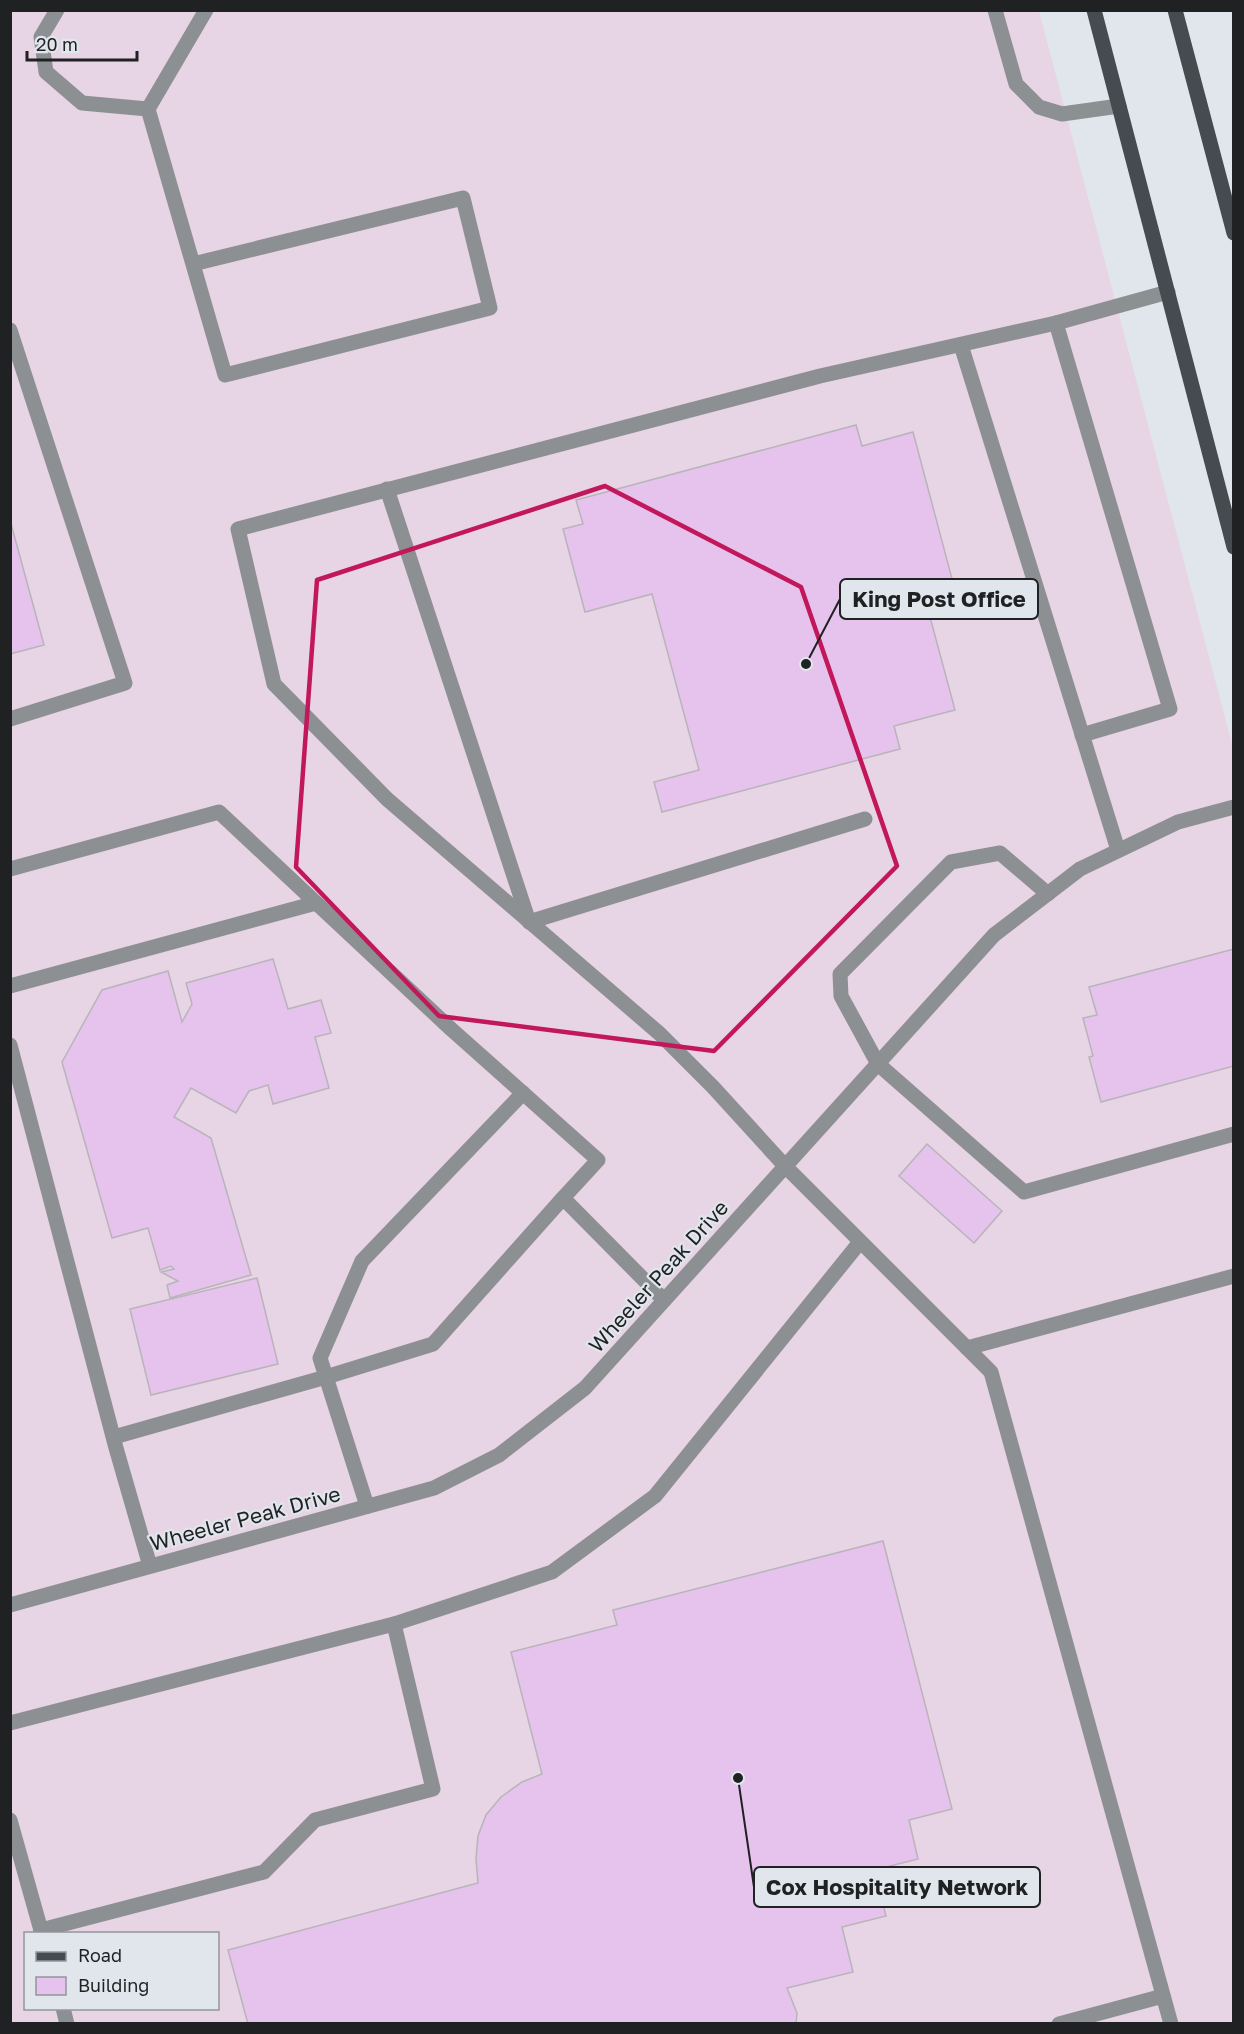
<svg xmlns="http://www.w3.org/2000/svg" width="1244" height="2034" font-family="'Golos Text',sans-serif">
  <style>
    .commercial { fill: #e7d4e4; fill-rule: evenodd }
    .building { fill: #e5c3ec; stroke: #b8b4ba; stroke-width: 1.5 }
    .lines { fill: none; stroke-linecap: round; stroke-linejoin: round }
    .minor { stroke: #8d9092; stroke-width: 15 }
    .major { stroke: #464b4f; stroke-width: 15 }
    .marked { fill: none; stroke: #c2185b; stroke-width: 4.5; stroke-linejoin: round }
    .labels { text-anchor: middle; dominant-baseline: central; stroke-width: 4.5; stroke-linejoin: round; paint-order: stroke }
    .street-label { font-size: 21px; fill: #1f2123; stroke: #e0e6eb }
    .leader { fill: none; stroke: #1f2123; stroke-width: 2 }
    .callout-dot { fill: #1f2123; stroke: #e0e6eb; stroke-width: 2 }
    .callout { fill: #e0e6eb; stroke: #1f2123; stroke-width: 2 }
    .callout-label { font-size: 22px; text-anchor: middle; font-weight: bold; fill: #1f2123 }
  </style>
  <rect width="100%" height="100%" fill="#e0e6eb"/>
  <path class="commercial" d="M11,11H1039L1233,748V2023L11,2024ZM26,1934H218V2008H26Z"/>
  <g class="building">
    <polygon points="856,425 862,446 913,432 960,609 930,617 955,710 894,726 900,749 662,812 654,782 699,770 652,594 585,612 563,529 583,524 576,500"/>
    <polygon points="10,520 44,645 10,654"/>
    <polygon points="1234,949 1234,1066 1101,1102 1089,1057 1093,1056 1083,1018 1097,1015 1089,987"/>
    <polygon points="273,959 288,1009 321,1000 331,1033 315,1037 329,1088 273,1104 268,1085 249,1091 236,1113 191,1088 174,1117 211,1138 251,1275 170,1298 167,1285 178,1281 161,1272 174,1269 171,1266 160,1270 148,1228 112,1238 62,1062 102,990 168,971 182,1022 192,1004 186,983"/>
    <polygon points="927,1144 1002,1211 974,1243 899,1176"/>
    <polygon points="257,1278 278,1364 151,1395 130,1309"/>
    <polygon points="883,1541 952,1809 909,1820 918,1859 874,1870 886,1916 842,1927 853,1972 787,1988 797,2013 796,2024 248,2024 228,1950 478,1883 476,1859 478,1836 486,1815 501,1797 522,1782 542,1774 511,1652 617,1625 613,1610"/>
  </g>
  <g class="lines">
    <g class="minor">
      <polyline points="57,10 41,37 46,72 82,103 148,109"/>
      <polyline points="995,10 1016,84 1039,107 1062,114 1119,106"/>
      <polyline points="193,264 463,198 490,308 225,375 148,109 206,10"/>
      <polyline points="1168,292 1056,323 820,376 238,529 274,684 387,799 660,1034 713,1087 785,1166 991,1372 1171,2024"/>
      <polyline points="1056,323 1170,709 1082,735"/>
      <polyline points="10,330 125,683 10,719"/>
      <polyline points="961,345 1118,850"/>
      <polyline points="387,489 529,922 865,819"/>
      <polyline points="10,869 219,812 451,1029 598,1160 563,1198 664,1300"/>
      <polyline points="1048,894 1000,853 951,862 840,974 841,996 878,1064 1024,1192 1234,1134"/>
      <polyline points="10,986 316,903"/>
      <polyline points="10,1045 116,1448 150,1566"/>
      <polyline points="967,1348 1234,1276"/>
      <polyline points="114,1437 326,1377 433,1344 563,1198"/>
      <polyline points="367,1506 320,1358 362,1261 523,1093"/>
      <polyline points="10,1605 434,1488 499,1455 585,1388 994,935 1080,869 1178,822 1234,807"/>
      <polyline points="10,1723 394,1624"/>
      <polyline points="10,1820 42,1934"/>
      <polyline points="41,1930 264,1872 315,1820 433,1789 394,1624 552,1572 655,1496 860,1242"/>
      <polyline points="63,2008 67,2024"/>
      <polyline points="1059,2024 1163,1996"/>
    </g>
    <g class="major">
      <polyline points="1094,10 1234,547"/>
      <polyline points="1175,10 1234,233"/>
    </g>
  </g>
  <path class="marked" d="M605,486L801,587L897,866L714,1051L439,1016L296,867L317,580Z"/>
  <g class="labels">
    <g class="street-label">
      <text transform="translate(658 1276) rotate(-48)">Wheeler Peak Drive</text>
      <text transform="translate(245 1518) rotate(-15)">Wheeler Peak Drive</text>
    </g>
  </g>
  <path class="leader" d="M806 664L840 599M738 1778L754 1887"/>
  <g class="callout-dot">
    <circle cx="806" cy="664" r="6"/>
    <circle cx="738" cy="1778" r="6"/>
  </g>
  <g class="callout">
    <rect x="840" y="579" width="198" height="40" rx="6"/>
    <rect x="754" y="1867" width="286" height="40" rx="6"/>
  </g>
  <g class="callout-label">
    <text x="939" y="607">King Post Office</text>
    <text x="897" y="1895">Cox Hospitality Network</text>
  </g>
  <rect width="1244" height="2034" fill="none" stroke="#1f2123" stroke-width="24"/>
  <rect x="24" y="1932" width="195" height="78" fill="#e0e6eb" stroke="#93979b" stroke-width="1.5"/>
  <rect x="36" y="1952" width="30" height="9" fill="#464b4f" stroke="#93979b" stroke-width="1.5"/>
  <text x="78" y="1962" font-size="18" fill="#1f2123">Road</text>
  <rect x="36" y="1977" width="30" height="18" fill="#e5c3ec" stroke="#93979b" stroke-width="1.5"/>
  <text x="78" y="1992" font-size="18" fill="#1f2123">Building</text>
  <path d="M27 51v9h110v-9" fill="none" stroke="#1f2123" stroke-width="3"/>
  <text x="36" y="51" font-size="18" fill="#1f2123" stroke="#e0e6eb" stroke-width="4.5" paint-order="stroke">20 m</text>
</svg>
